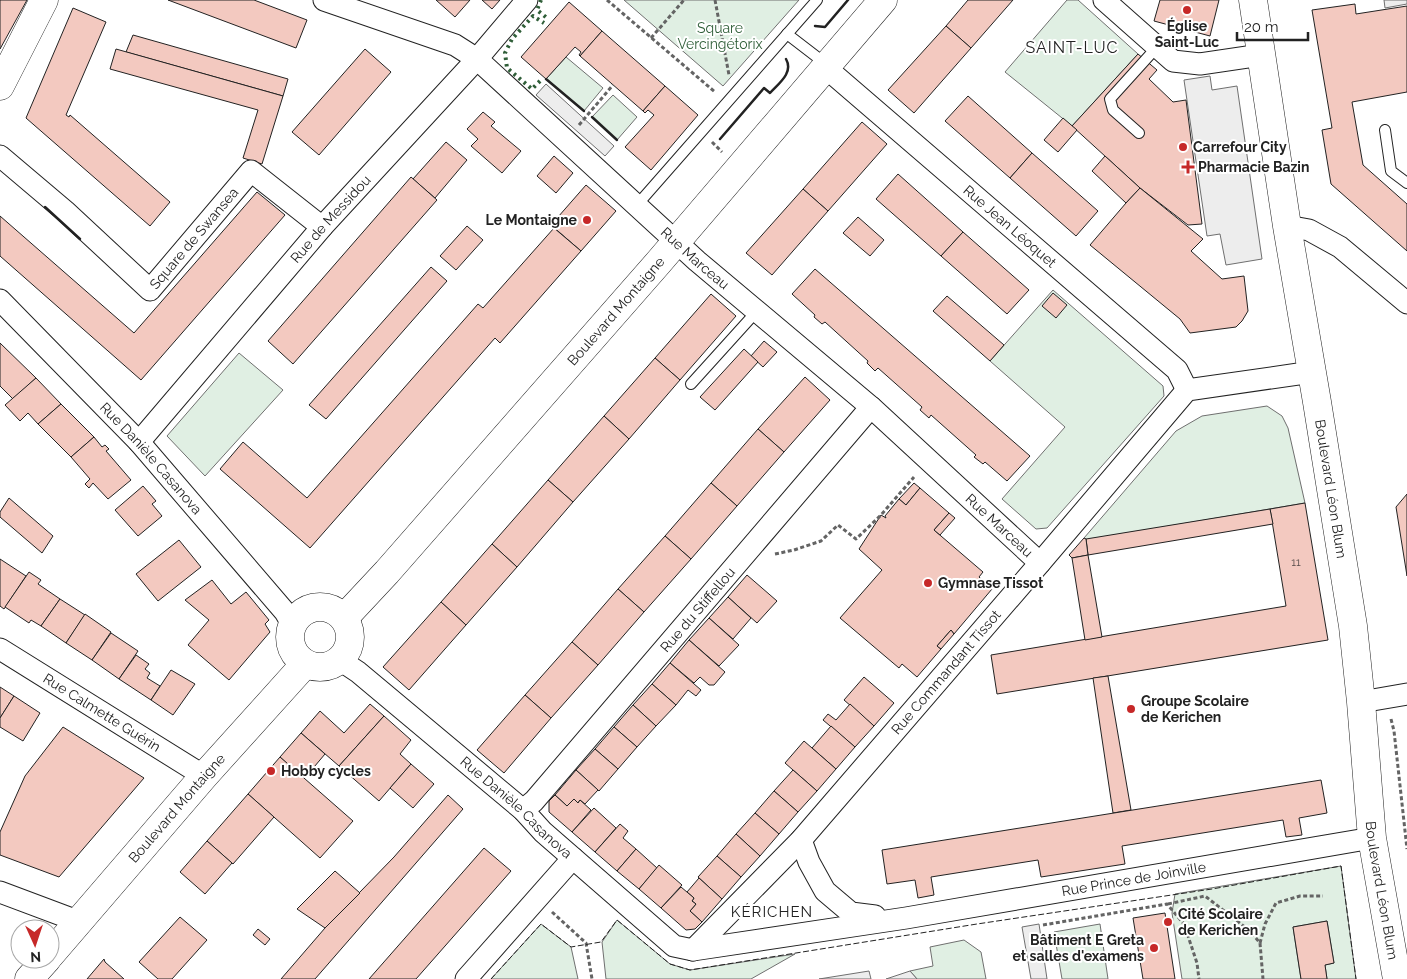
<svg xmlns="http://www.w3.org/2000/svg" width="1407" height="979" font-family="Raleway,sans-serif">
  <style>
    .green { fill: #e0efe3; stroke: #6f6f6f }
    .parking { fill: #ededed; stroke: #6f6f6f }
    .building { fill: #f3c9c0; stroke: #222 }
    .lines { fill: none; stroke-linecap: round; stroke-linejoin: round }
    .lane-casing { stroke: #222; stroke-width: 12 }
    .street-casing { stroke: #222; stroke-width: 23 }
    .secondary-casing { stroke: #222; stroke-width: 29 }
    .path { stroke: #646464; stroke-width: 3; stroke-dasharray: 4 2.5; stroke-linecap: butt }
    .lane { stroke: #fff; stroke-width: 10 }
    .street { stroke: #fff; stroke-width: 21 }
    .secondary { stroke: #fff; stroke-width: 28 }
    .hedge { stroke: #2f5e38; stroke-width: 4; stroke-dasharray: 2.5 4; stroke-linecap: butt }
    .fence { stroke: #222; stroke-width: 1; stroke-dasharray: 6 2.5; stroke-linecap: butt }
    .wall { stroke: #222; stroke-width: 2.5 }
    .poi-dot { fill: #c62828; stroke: #fff; stroke-width: 2 }
    .labels { text-anchor: middle; dominant-baseline: central; stroke-width: 4; stroke-linejoin: round; paint-order: stroke }
    .number-label { font-size: 11px; fill: #564c4a }
    .poi-label { font-size: 14px; font-weight: bold; fill: #222; stroke: #fff; text-anchor: start }
    .park-label { font-size: 14px; fill: #2f5e38; stroke: #fff }
    .street-label { font-size: 14px; fill: #222; stroke: #fff }
    .neighbourhood-label { font-size: 15px; letter-spacing: 1px; fill: #222; stroke: #fff }
    .quarter-label { font-size: 16px; letter-spacing: 1px; fill: #222; stroke: #fff }
  </style>
  <rect width="100%" height="100%" fill="#fff"/>
  <g class="green">
    <polygon points="624,0 799,0 723,86"/>
    <polygon points="1067,0 1078,0 1138,54 1072,126 1005,72"/>
    <polygon points="566,57 603,88 584,111 546,79"/>
    <polygon points="613,95 637,117 617,140 592,117"/>
    <polygon points="1053,290 1163,386 1164,396 1047,528 1036,529 1002,499 1065,427 990,361"/>
    <polygon points="239,353 283,390 205,476 167,436"/>
    <polygon points="1267,406 1282,416 1288,428 1305,503 1087,540 1084,538 1176,431 1202,416"/>
    <polygon points="1341,866 1356,979 1327,979 1325,965 1334,963 1327,921 1293,927 1301,979 1182,979 1172,913 1175,894"/>
    <polygon points="617,920 670,964 690,970 795,954 751,979 606,979 602,942"/>
    <polygon points="541,924 571,947 578,979 491,979"/>
    <polygon points="1100,924 1108,979 1062,979 1054,932"/>
    <polygon points="964,940 981,952 986,979 917,979 910,971 933,966 930,947"/>
  </g>
  <g class="parking">
    <polygon points="1384,0 1407,0 1407,4 1385,8"/>
    <polygon points="1210,76 1212,90 1237,86 1262,259 1226,265 1220,234 1207,236 1184,80"/>
    <polygon points="546,84 614,146 605,156 536,95"/>
    <polygon points="1039,924 1047,979 1031,979 1022,927"/>
    <polygon points="869,971 871,979 819,979"/>
    <polygon points="910,971 917,979 886,979"/>
  </g>
  <g class="building">
    <polygon points="0,0 27,0 0,49"/>
    <polygon points="168,0 254,0 307,20 296,48"/>
    <polygon points="436,0 470,0 455,17"/>
    <polygon points="482,0 500,0 492,9"/>
    <polygon points="968,0 1013,0 971,48 946,26"/>
    <polygon points="1160,0 1219,0 1210,36 1154,21"/>
    <polygon points="569,2 602,31 580,56 579,55 581,52 575,47 546,79 521,57"/>
    <polygon points="1355,4 1356,14 1407,6 1407,92 1352,102 1363,165 1407,204 1407,251 1331,184 1322,130 1332,128 1312,10"/>
    <polygon points="73,8 106,22 66,115 69,117 70,115 170,202 150,226 26,118"/>
    <polygon points="946,26 971,48 914,113 888,90"/>
    <polygon points="602,31 665,86 643,111 580,56"/>
    <polygon points="133,35 288,79 283,96 126,52"/>
    <polygon points="116,49 283,96 262,164 243,158 258,110 110,69"/>
    <polygon points="365,49 391,72 319,155 292,132"/>
    <polygon points="1138,54 1157,70 1149,79 1173,102 1186,100 1202,224 1188,225 1140,188 1072,126"/>
    <polygon points="665,86 698,115 651,170 625,147 654,115 648,110 645,113 643,111"/>
    <polygon points="968,96 1032,153 1010,178 945,121"/>
    <polygon points="483,112 495,122 491,126 521,151 502,173 471,146 478,139 467,129"/>
    <polygon points="1063,118 1077,130 1058,152 1044,140"/>
    <polygon points="862,122 887,144 828,211 803,189"/>
    <polygon points="446,142 467,160 435,198 413,179"/>
    <polygon points="1032,153 1098,211 1076,236 1010,178"/>
    <polygon points="554,156 573,173 556,193 537,176"/>
    <polygon points="1105,156 1140,188 1126,203 1092,171"/>
    <polygon points="898,174 963,232 941,256 876,199"/>
    <polygon points="411,177 437,200 293,364 268,341"/>
    <polygon points="586,185 616,211 581,251 551,225"/>
    <polygon points="1140,188 1203,239 1191,251 1222,279 1244,276 1248,311 1242,321 1236,327 1190,333 1180,319 1090,245 1126,203"/>
    <polygon points="803,189 828,211 772,275 746,253"/>
    <polygon points="257,192 285,215 141,380 0,256 0,216 134,333"/>
    <polygon points="858,217 884,240 870,256 843,233"/>
    <polygon points="467,226 483,240 456,270 440,256"/>
    <polygon points="554,228 581,251 500,343 495,338 310,548 220,469 243,442 307,498 478,304 483,308"/>
    <polygon points="963,232 1029,290 1007,314 941,256"/>
    <polygon points="431,267 447,281 326,419 309,405"/>
    <polygon points="815,269 1030,456 1007,481 985,462 983,464 974,457 976,455 931,415 929,418 920,410 922,407 878,368 875,371 867,363 868,361 825,322 822,324 814,317 815,315 792,294"/>
    <polygon points="1053,293 1067,305 1056,318 1042,306"/>
    <polygon points="711,294 736,316 680,380 655,358"/>
    <polygon points="947,296 1004,345 990,361 933,311"/>
    <polygon points="764,341 777,352 763,367 751,356"/>
    <polygon points="0,343 36,378 13,399 0,386"/>
    <polygon points="744,349 758,362 715,410 700,397"/>
    <polygon points="655,358 680,380 629,439 604,416"/>
    <polygon points="805,377 830,400 784,452 758,429"/>
    <polygon points="36,378 61,404 38,424 28,413 20,421 5,405"/>
    <polygon points="61,404 94,437 71,457 38,424"/>
    <polygon points="604,416 629,439 573,502 548,480"/>
    <polygon points="758,429 784,452 737,506 711,483"/>
    <polygon points="94,437 102,447 105,445 109,449 106,451 131,480 108,499 93,483 89,488 85,484 90,479 71,457"/>
    <polygon points="548,480 573,502 517,567 492,544"/>
    <polygon points="711,483 737,506 691,559 665,536"/>
    <polygon points="914,483 920,488 906,505 899,499"/>
    <polygon points="143,486 156,501 152,504 162,516 138,536 115,510"/>
    <polygon points="920,488 949,513 934,530 983,572 979,577 992,589 954,634 951,630 937,646 941,649 917,677 902,664 899,668 840,618 882,570 859,549 881,515 886,518 885,516 899,499 906,505"/>
    <polygon points="1407,494 1407,576 1396,507"/>
    <polygon points="9,498 53,536 42,553 0,517 0,512"/>
    <polygon points="1305,503 1328,640 997,694 991,655 1286,606 1270,509"/>
    <polygon points="1270,509 1273,524 1088,555 1086,539"/>
    <polygon points="949,513 955,518 940,535 934,530"/>
    <polygon points="665,536 691,559 644,612 618,589"/>
    <polygon points="1084,538 1086,539 1088,555 1072,558 1069,555"/>
    <polygon points="179,540 201,567 158,601 136,574"/>
    <polygon points="492,544 517,567 466,625 441,602"/>
    <polygon points="1088,555 1102,637 1085,640 1072,558"/>
    <polygon points="0,559 26,576 4,609 0,606"/>
    <polygon points="29,572 41,580 38,584 60,599 41,626 31,620 29,623 5,607"/>
    <polygon points="747,575 777,601 757,623 728,597"/>
    <polygon points="212,580 231,604 246,592 269,620 265,624 270,632 229,680 188,645 209,620 185,600"/>
    <polygon points="618,589 644,612 598,665 572,642"/>
    <polygon points="728,597 751,618 733,639 709,618"/>
    <polygon points="60,599 85,615 66,643 41,626"/>
    <polygon points="441,602 466,625 409,690 383,667"/>
    <polygon points="85,614 111,632 92,660 66,643"/>
    <polygon points="709,618 739,645 719,666 689,640"/>
    <polygon points="951,630 954,634 941,649 937,646"/>
    <polygon points="111,633 138,651 119,679 92,660"/>
    <polygon points="689,640 725,672 714,685 709,685 700,677 694,683 670,663"/>
    <polygon points="572,642 598,665 551,718 525,695"/>
    <polygon points="136,655 149,664 145,669 150,673 147,678 160,686 151,700 119,679"/>
    <polygon points="670,663 701,690 696,696 688,690 676,705 652,684"/>
    <polygon points="171,670 195,684 173,715 151,700"/>
    <polygon points="1108,676 1131,810 1113,813 1093,678"/>
    <polygon points="864,677 894,703 874,726 844,700"/>
    <polygon points="652,684 676,705 656,726 633,705"/>
    <polygon points="0,687 14,696 0,718"/>
    <polygon points="525,695 551,718 504,773 477,750"/>
    <polygon points="14,696 40,713 23,741 0,727 0,718"/>
    <polygon points="370,704 384,716 339,766 301,733 320,711 344,733"/>
    <polygon points="850,704 874,726 855,747 823,720 828,714 836,720"/>
    <polygon points="633,705 656,726 637,747 614,727"/>
    <polygon points="384,716 411,740 400,754 411,764 379,801 339,766"/>
    <polygon points="831,726 855,747 836,769 812,748"/>
    <polygon points="63,727 144,778 59,877 0,855 0,832 25,776"/>
    <polygon points="614,727 637,747 618,769 595,749"/>
    <polygon points="301,733 325,754 304,779 280,757"/>
    <polygon points="804,741 836,769 817,791 785,763"/>
    <polygon points="595,749 618,769 599,791 576,770"/>
    <polygon points="280,757 353,821 320,858 248,794"/>
    <polygon points="411,764 434,784 413,808 390,788"/>
    <polygon points="576,770 598,790 585,804 580,800 578,803 574,799 567,806 555,795"/>
    <polygon points="793,770 817,791 798,812 774,791"/>
    <polygon points="1321,780 1327,813 1299,818 1302,835 1286,837 1283,820 1122,846 1125,864 1041,877 1038,860 931,877 934,895 918,898 915,880 887,884 882,850"/>
    <polygon points="774,791 798,812 779,834 755,813"/>
    <polygon points="248,794 274,817 233,864 207,841"/>
    <polygon points="448,795 463,809 315,979 281,979 325,928 394,857"/>
    <polygon points="555,795 567,806 574,799 578,803 580,800 591,810 572,832 549,812 549,801"/>
    <polygon points="594,808 616,828 595,852 572,832"/>
    <polygon points="755,813 779,834 760,856 736,834"/>
    <polygon points="620,824 628,831 623,838 636,849 617,871 595,852"/>
    <polygon points="736,834 760,856 741,877 717,856"/>
    <polygon points="207,841 232,863 205,894 180,872"/>
    <polygon points="484,848 511,871 416,979 369,979"/>
    <polygon points="636,849 657,868 639,889 617,871"/>
    <polygon points="717,856 741,877 722,899 698,877"/>
    <polygon points="659,865 682,885 661,908 639,889"/>
    <polygon points="335,871 360,893 325,928 297,909"/>
    <polygon points="699,878 722,899 702,922 690,911 696,904 692,901 694,898 687,892"/>
    <polygon points="681,887 694,898 692,901 696,904 690,911 702,922 695,929 686,930 661,908"/>
    <polygon points="1165,913 1175,979 1143,979 1133,918"/>
    <polygon points="180,917 207,940 172,979 158,979 139,962"/>
    <polygon points="1327,921 1334,963 1325,965 1327,979 1301,979 1293,927"/>
    <polygon points="258,929 270,939 265,945 253,935"/>
    <polygon points="104,959 105,962 124,979 87,979"/>
  </g>
  <g class="lines">
    <g class="lane-casing">
      <g id="lane">
        <polyline points="787,34 826,64"/>
        <polyline points="1385,130 1391,171 1407,183"/>
        <polyline points="1139,133 1113,110 1110,99 1157,47"/>
        <polyline points="637,205 817,0"/>
        <polyline points="691,384 757,311"/>
      </g>
    </g>
    <g class="street-casing">
      <g id="street">
        <path id="s1" d="M324,0L455,45L477,59L697,261L871,407L1040,563"/>
        <polyline points="1104,0 1173,61 1200,64 1261,55"/>
        <path id="s2" d="M825,67L1177,370L1187,390"/>
        <path id="s3" d="M0,156L65,211L150,290L251,171L322,227"/>
        <polyline points="1287,226 1309,230 1340,247 1407,303"/>
        <path id="s4" d="M0,300L139,442L285,612L292,624"/>
        <path id="s5" d="M139,442L322,227L477,59L527,0"/>
        <path id="s6" d="M0,649L204,776"/>
        <path id="s7" d="M340,660L358,672L523,810L543,832L674,946L693,950L906,918L1372,838"/>
        <polyline points="1361,702 1407,694"/>
        <path id="s8" d="M523,810L534,801L871,407"/>
        <polyline points="801,840 809,862 825,891 851,913 875,916"/>
        <polyline points="0,892 80,922"/>
        <path id="s9" d="M693,950L801,840L1040,563L1187,390L1312,372"/>
        <polyline points="466,979 573,858"/>
      </g>
    </g>
    <g class="secondary-casing">
      <g id="secondary">
        <path id="s10" d="M1253,0L1287,226L1317,402L1353,626L1361,702L1372,838L1397,979"/>
        <polyline points="0,86 44,0"/>
        <circle cx="320" cy="637" r="30"/>
        <path id="s11" d="M344,618L387,572L658,263L883,0"/>
        <path id="s12" d="M50,955L204,776L305,664"/>
        <polyline points="29,979 47,959"/>
      </g>
    </g>
    <g class="path">
      <polyline points="607,0 715,92"/>
      <polyline points="715,0 729,75"/>
      <polyline points="651,38 684,0"/>
      <polyline points="579,125 613,85"/>
      <polyline points="712,142 722,152"/>
      <polyline points="775,554 794,550 821,541 838,525 856,539 881,515 914,477"/>
      <polyline points="1391,719 1394,731 1407,849"/>
      <polyline points="1168,904 1205,896 1250,931 1260,943 1263,979"/>
      <polyline points="552,912 586,943 592,979"/>
      <polyline points="1043,925 1167,904 1184,924 1197,963 1199,979"/>
      <polyline points="1260,943 1265,924 1276,903 1300,896 1323,896"/>
    </g>
    <use href="#lane" class="lane"/>
    <use href="#street" class="street"/>
    <use href="#secondary" class="secondary"/>
    <g class="hedge">
      <polyline points="541,0 537,10 547,18"/>
      <polyline points="540,81 532,89 507,68 505,53 512,39 533,16 544,23"/>
    </g>
    <polyline class="fence" points="491,979 541,924 571,947 601,942 617,920 670,964 690,970 977,924 1212,889 1341,866 1356,979"/>
    <g class="wall">
      <polyline points="815,26 825,27 848,0"/>
      <polyline points="546,79 584,111"/>
      <polyline points="592,117 617,140"/>
      <path d="M720,139L764,88L770,93C778,84 794,73 786,59"/>
      <polyline points="45,207 80,239"/>
    </g>
  </g>
  <g class="poi-dot">
    <circle cx="1187" cy="10" r="5"/>
    <circle cx="1183" cy="147" r="5"/>
    <path d="M1185.5 159.5h5v5h5v5h-5v5h-5v-5h-5v-5h5z"/>
    <circle cx="587" cy="220" r="5"/>
    <circle cx="928" cy="583" r="5"/>
    <circle cx="1131" cy="709" r="5"/>
    <circle cx="271" cy="771" r="5"/>
    <circle cx="1168" cy="922" r="5"/>
    <circle cx="1154" cy="948" r="5"/>
  </g>
  <g class="labels">
    <g class="number-label">
      <text x="1296" y="562">11</text>
    </g>
    <g class="poi-label">
      <text x="1187" y="26" text-anchor="middle">Église<tspan x="1187" dy="16">Saint-Luc</tspan></text>
      <text x="1193" y="147">Carrefour City</text>
      <text x="1198" y="167">Pharmacie Bazin</text>
      <text x="577" y="220" text-anchor="end">Le Montaigne</text>
      <text x="938" y="583">Gymnase Tissot</text>
      <text x="1141" y="701">Groupe Scolaire<tspan x="1141" dy="16">de Kerichen</tspan></text>
      <text x="281" y="771">Hobby cycles</text>
      <text x="1178" y="914">Cité Scolaire<tspan x="1178" dy="16">de Kerichen</tspan></text>
      <text x="1144" y="940" text-anchor="end">Bâtiment E Greta<tspan x="1144" dy="16">et salles d'examens</tspan></text>
    </g>
    <g class="park-label">
      <text x="720" y="28">Square<tspan x="720" dy="16">Vercingétorix</tspan></text>
    </g>
    <g class="street-label">
      <text stroke="none"><textPath href="#s5" startOffset="294">Rue de Messidou</textPath></text>
      <text stroke="none"><textPath href="#s2" startOffset="244">Rue Jean Léoquet</textPath></text>
      <text stroke="none"><textPath href="#s3" startOffset="269">Square de Swansea</textPath></text>
      <text stroke="none"><textPath href="#s1" startOffset="460">Rue Marceau</textPath></text>
      <text stroke="none"><textPath href="#s11" startOffset="410">Boulevard Montaigne</textPath></text>
      <text stroke="none"><textPath href="#s4" startOffset="219">Rue Danièle Casanova</textPath></text>
      <text stroke="none"><textPath href="#s10" startOffset="495">Boulevard Léon Blum</textPath></text>
      <text stroke="none"><textPath href="#s1" startOffset="865">Rue Marceau</textPath></text>
      <text stroke="none"><textPath href="#s8" startOffset="266">Rue du Stiffellou</textPath></text>
      <text stroke="none"><textPath href="#s9" startOffset="376">Rue Commandant Tissot</textPath></text>
      <text stroke="none"><textPath href="#s6" startOffset="120">Rue Calmette Guérin</textPath></text>
      <text stroke="none"><textPath href="#s7" startOffset="230">Rue Danièle Casanova</textPath></text>
      <text stroke="none"><textPath href="#s12" startOffset="194">Boulevard Montaigne</textPath></text>
      <text stroke="none"><textPath href="#s7" startOffset="906">Rue Prince de Joinville</textPath></text>
      <text stroke="none"><textPath href="#s10" startOffset="900">Boulevard Léon Blum</textPath></text>
    </g>
    <g class="neighbourhood-label">
      <text x="772" y="912">KÉRICHEN</text>
    </g>
    <g class="quarter-label">
      <text x="1072" y="47">SAINT-LUC</text>
    </g>
  </g>
  <g transform="translate(35 944) rotate(177)"><circle r="24" fill="#ffffff" stroke="#a7a7a7"/>
  <path d="M0-4L9 19L0 12L-9 19Z" fill="#c62828"/>
  <text y="-8" font-size="14" font-weight="bold" text-anchor="middle" fill="#222222">N</text>
  </g>
  <path d="M1237 32v8h71v-8" fill="none" stroke="#222222" stroke-width="2.5"/>
  <text x="1244" y="32" font-size="15" fill="#222222" stroke="#ffffff" stroke-width="4" paint-order="stroke">20 m</text>
</svg>
